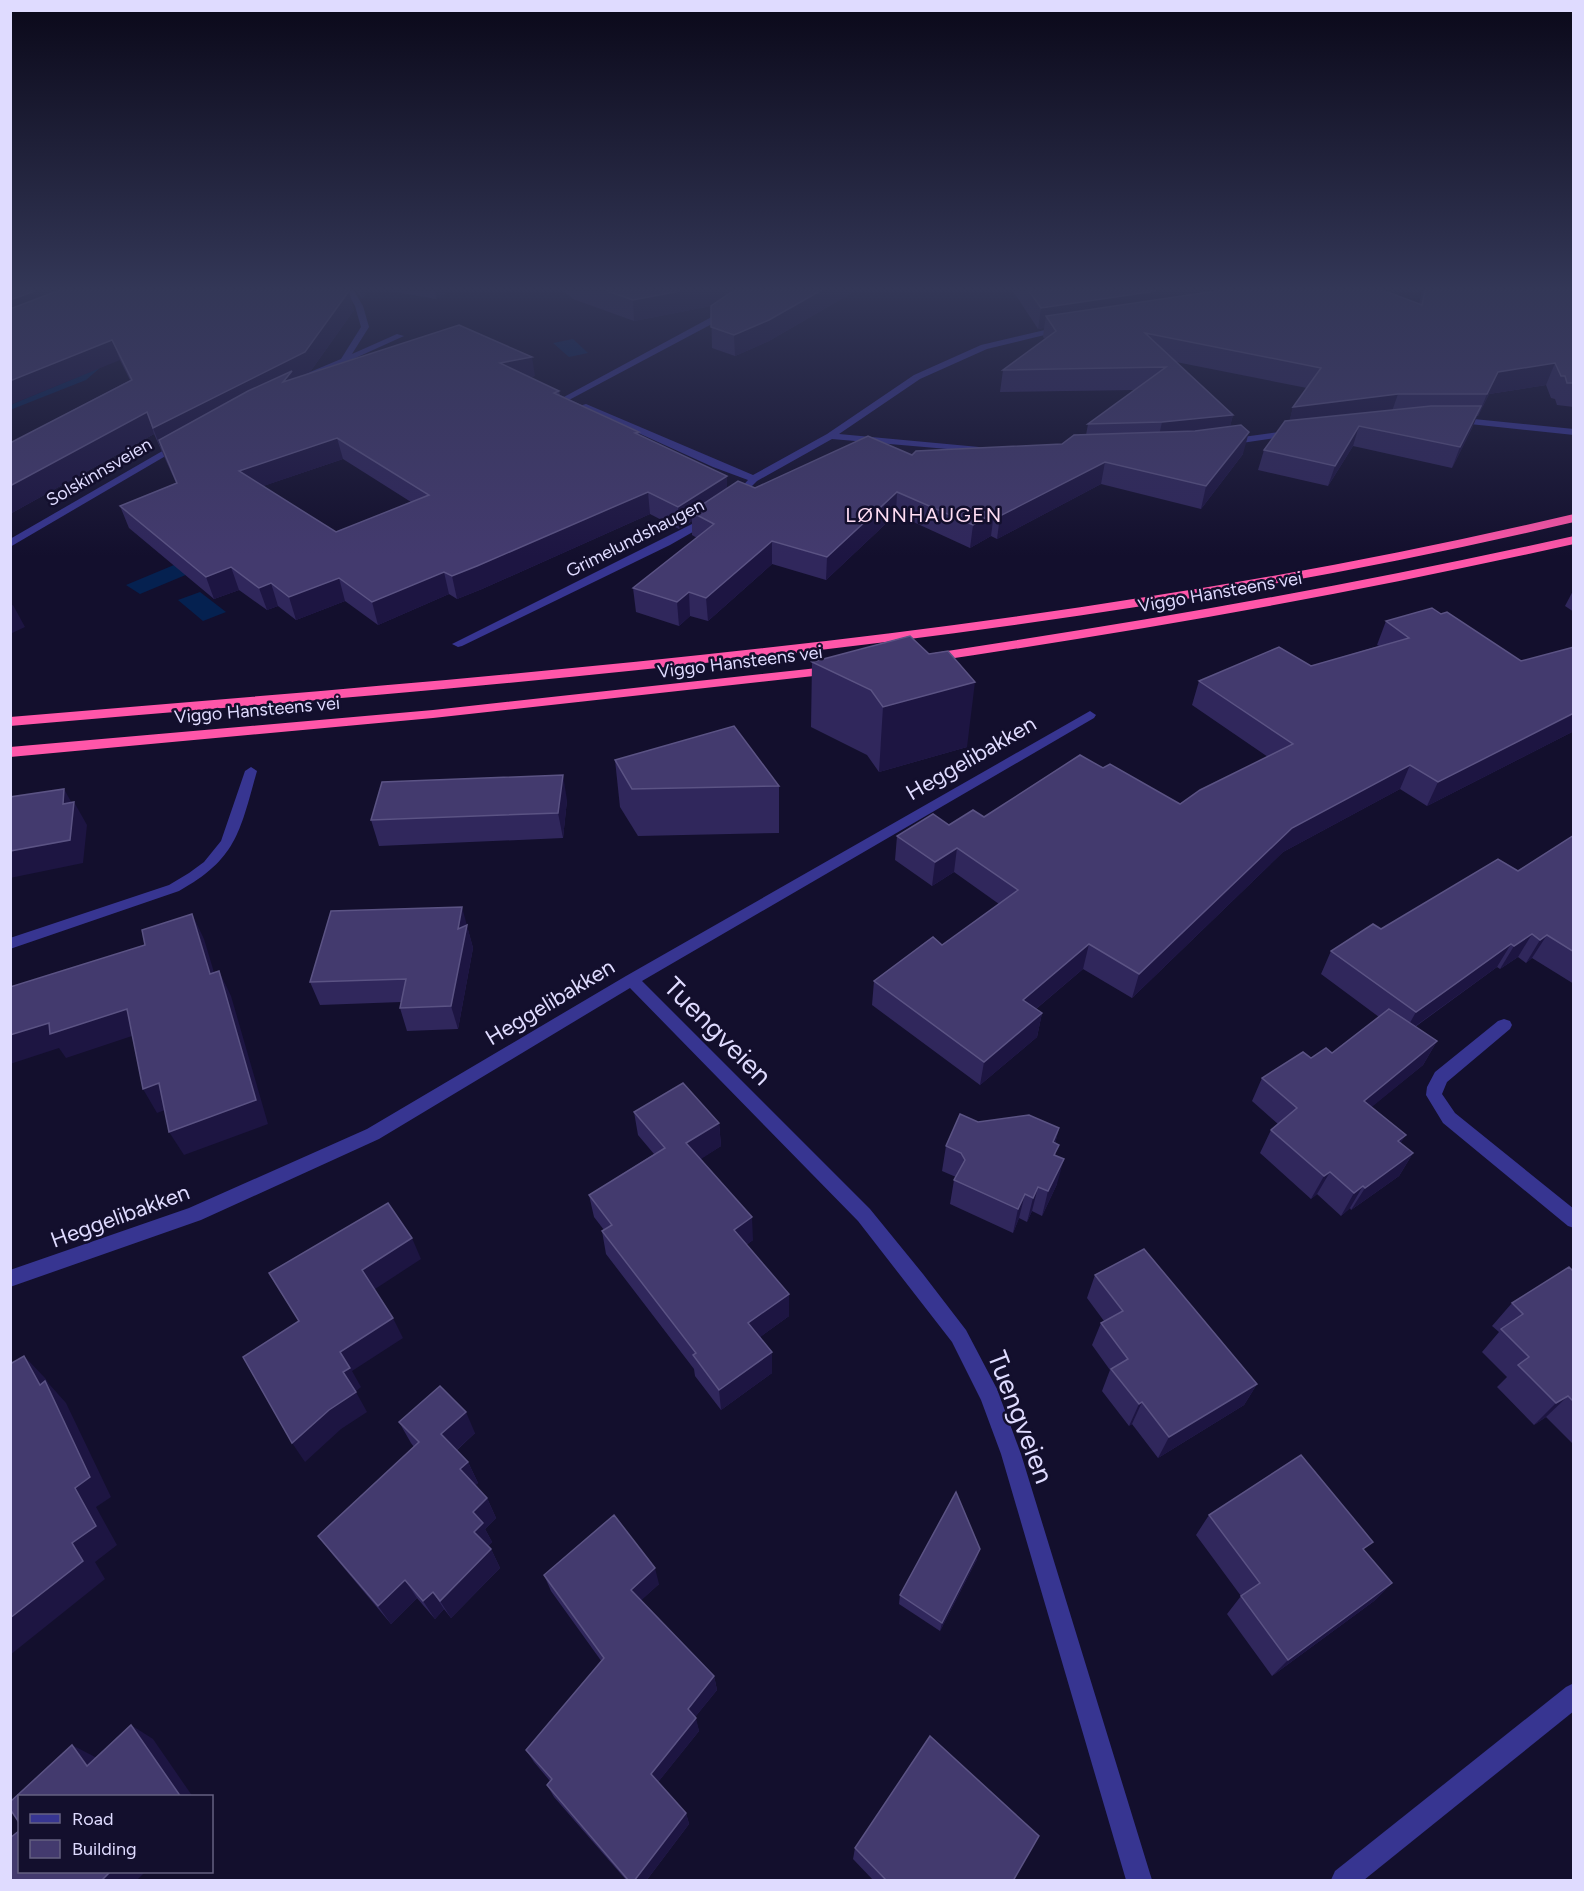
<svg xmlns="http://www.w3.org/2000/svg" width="1584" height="1891" font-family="Figtree,sans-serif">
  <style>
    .water { fill: #052150 }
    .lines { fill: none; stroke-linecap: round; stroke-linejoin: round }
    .stream { fill: #052150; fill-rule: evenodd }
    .minor { fill: #373591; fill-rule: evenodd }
    .highway { fill: #ff56a9; fill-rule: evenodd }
    .wall { fill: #30275c; fill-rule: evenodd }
    .shaded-wall { fill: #1d1542 }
    .building { fill: #433a6e; stroke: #5b5384; stroke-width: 1.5; fill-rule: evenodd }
    .labels { text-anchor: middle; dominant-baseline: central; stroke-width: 5; stroke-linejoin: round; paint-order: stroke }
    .far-street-label { font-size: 18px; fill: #dfdbff; stroke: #130f2d }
    .far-neighbourhood-label { font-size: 20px; letter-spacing: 1.5px; fill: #ffddf3; stroke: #130f2d }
    .street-label { font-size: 22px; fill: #dfdbff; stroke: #130f2d }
    .near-street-label { font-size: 27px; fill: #dfdbff; stroke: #130f2d }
  </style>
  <rect width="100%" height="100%" fill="#130f2d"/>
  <g class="water">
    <polygon points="573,339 588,353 569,357 553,343"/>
    <polygon points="174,565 188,574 140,594 126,585"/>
    <polygon points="200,592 226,612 203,621 178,600"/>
  </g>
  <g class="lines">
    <polygon class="stream" points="102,358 109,360 86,380 10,410 10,405 80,376"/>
    <g class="minor">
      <polygon points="346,291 354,291 363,306 369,327 352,354 397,334 404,336 309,379 303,379 303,375 341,359 361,327 355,306"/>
      <polygon points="751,291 760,291 725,317 569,400 562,398 719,313"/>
      <polygon points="1062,326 1066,328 1065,330 987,349 920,379 839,434 979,447 982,448 982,452 832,439 757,481 735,503 730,500 748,480 713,467 579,406 586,404 753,475 827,434 914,375 981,345"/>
      <polygon points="1454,417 1574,429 1574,435 1451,422 1450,420"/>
      <polygon points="1293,430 1298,433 1296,435 1228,445 1223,442 1228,439"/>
      <polygon points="178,442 186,444 10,547 10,539"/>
      <polygon points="708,516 713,519 712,521 670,545 462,646 458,647 452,644"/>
      <polygon points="1090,711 1096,715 1094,718 642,981 870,1209 923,1274 966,1330 997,1389 1021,1454 1152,1880 1126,1880 1001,1454 981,1400 952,1342 858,1221 630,988 379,1139 201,1220 10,1287 10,1270 189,1208 367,1129 626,976"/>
      <path d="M251,767L257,771C240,831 237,859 179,891L10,949V938L169,885L189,873L204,862L221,841L245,771Z"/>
      <polygon points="1504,1019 1510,1021 1512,1025 1510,1029 1447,1082 1442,1094 1455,1113 1574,1209 1574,1228 1568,1226 1443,1123 1426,1095 1427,1087 1435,1072 1498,1021"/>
      <polygon points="1574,1683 1574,1711 1364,1880 1331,1880 1335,1871 1566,1687"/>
    </g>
    <g class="highway">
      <path d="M1574,514V522C1062,643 533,682 10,726V717C533,673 1062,635 1574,514Z"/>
      <path d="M1574,536V544C1360,592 1145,630 928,662L921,658L928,654C1145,621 1360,584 1574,536Z"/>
      <polygon points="836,666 843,670 841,673 433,718 10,757 10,747 433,710"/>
    </g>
  </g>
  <g class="wall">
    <path d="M10,291L354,310L310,372L303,376H535L530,377L559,391L560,395L639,432V436L727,488H755L912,455L1062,444L1086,435L1088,424L1135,390L1000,392L1003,370L1045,339L1043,337L1044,328L1038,329L1013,291H1385L1419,304L1422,291H1574V407L1557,405L1555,399L1551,398L1546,385L1489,394L1478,416H1477L1473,426L1452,468L1353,446L1328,486L1258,470L1264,450L1290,420L1293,407L1307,388L1176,362L1233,415L1230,426L1243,454L1201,509L1101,484L997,539L991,536L970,548L896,514L826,580L772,564L708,621L690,616L679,626L636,612L633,588L697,538L692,535V521L679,529L650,514L482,589L457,599L449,594L378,625L345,601L296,620L278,606L267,610L239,590L214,599L129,528L120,506L176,483L154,434L10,514V443L130,380L120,360ZM343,459L411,502L336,532L263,486Z"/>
    <polygon points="357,291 367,291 362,299"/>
    <polygon points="390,291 449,291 436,299"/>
    <polygon points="564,291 855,291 769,341 735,356 712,348 711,306 634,321 573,299"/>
    <polygon points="1574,589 1574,612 1565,606"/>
    <polygon points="1441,614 1521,661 1574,647 1574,731 1427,806 1400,789 1283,852 1132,998 1083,969 1036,1009 1042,1013 1037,1037 980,1085 872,1005 874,981 942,945 999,904 954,872 932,886 895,860 897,836 984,817 1103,768 1180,804 1268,757 1192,705 1199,681 1311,666 1379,646 1377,645 1386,621"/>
    <polygon points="910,636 967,747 879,772 867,755 811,727 812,662"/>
    <polygon points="615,760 779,786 779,833 638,836 620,807"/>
    <polygon points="567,800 563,838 379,846 371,820"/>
    <polygon points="1574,835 1574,984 1532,958 1526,963 1518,957 1500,969 1497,967 1415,1027 1437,1041 1423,1065 1371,1107 1401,1143 1413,1153 1399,1176 1351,1210 1350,1208 1341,1216 1317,1194 1311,1199 1260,1153 1271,1130 1278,1124 1252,1101 1262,1078 1311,1058 1332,1053 1379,1017 1321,974 1331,951 1518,871"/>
    <polygon points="468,930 473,948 458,1029 407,1031 400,1008 401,1002 320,1005 310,982"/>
    <polygon points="634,1112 719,1123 721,1146 700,1159 753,1240 746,1245 789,1316 760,1337 772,1352 772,1373 721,1410 695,1376 694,1369 606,1254 602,1231 604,1230 594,1217 589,1195 654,1154 638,1135"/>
    <polygon points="978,1122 1059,1128 1055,1143 1057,1184 1042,1216 1032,1211 1027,1222 1019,1218 1013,1233 950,1204 954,1180 956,1177 942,1171 946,1146"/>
    <polygon points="1574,1272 1574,1445 1546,1417 1534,1425 1497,1387 1507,1377 1482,1352 1499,1332 1492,1326 1512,1303"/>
    <polygon points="1095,1275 1257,1384 1244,1405 1158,1458 1132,1424 1129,1426 1102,1391 1110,1370 1092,1345 1101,1323 1104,1321 1087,1298"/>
    <polygon points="399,1422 475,1433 457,1450 468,1462 478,1483 475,1485 487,1498 496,1518 485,1529 492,1542 488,1546 491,1549 500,1568 451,1618 444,1609 435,1619 417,1598 391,1624 333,1555 318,1536 414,1447 411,1443"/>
    <polygon points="1209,1515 1392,1583 1374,1601 1272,1676 1227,1614 1241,1596 1196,1535"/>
    <polygon points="977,1559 940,1631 899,1604 900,1595"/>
    <polygon points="544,1575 659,1584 641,1600 714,1676 717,1690 695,1717 699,1731 658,1782 686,1813 689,1824 646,1881 627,1881 554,1797 547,1785 550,1781 534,1762 526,1750 602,1662 551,1591"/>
    <polygon points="855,1848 1013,1881 874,1881 853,1859"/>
  </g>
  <g class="shaded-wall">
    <polygon points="35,291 94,291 10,323 10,300"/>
    <polygon points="349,291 354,310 310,372 294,380 159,440 161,449 153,428"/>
    <polygon points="360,291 367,291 362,299"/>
    <polygon points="435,291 449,291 436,299"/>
    <polygon points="680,291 747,291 711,306 634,321 633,300"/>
    <polygon points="820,291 855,291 769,341 735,356 734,335"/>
    <polygon points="1156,291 1211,291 1208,303 1046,316 1044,328 1038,329 1041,308"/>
    <polygon points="112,340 120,360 10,405 10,381"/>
    <polygon points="532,357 535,376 503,383 500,363"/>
    <polygon points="1555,363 1546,385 1489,394 1478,416 1487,394 1498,372"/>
    <polygon points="1398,394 1390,417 1287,430 1293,407"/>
    <polygon points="1481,406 1473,426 1452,468 1460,447"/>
    <polygon points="147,412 154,434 10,514 10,486"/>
    <polygon points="1233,415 1227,438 1157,445 1162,422"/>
    <polygon points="1359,426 1353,446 1328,486 1335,466"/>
    <polygon points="1249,432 1243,454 1201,509 1206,486"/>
    <polygon points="337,438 343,459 246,492 239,471"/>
    <polygon points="1105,462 1101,484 997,539 1000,516"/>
    <polygon points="727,476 727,497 691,512 692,521 679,529 678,507"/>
    <polygon points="648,492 650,514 482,589 457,599 452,576"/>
    <polygon points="897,492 896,514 826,580 827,557"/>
    <polygon points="994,513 991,536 970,548 973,525"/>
    <polygon points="772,541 772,564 708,621 706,598"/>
    <polygon points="231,567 239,590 214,599 206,577"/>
    <polygon points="444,572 449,594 378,625 372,602"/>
    <polygon points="339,578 345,601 296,620 289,597"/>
    <polygon points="271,583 278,606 267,610 259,588"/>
    <polygon points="689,592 690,616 679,626 677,602"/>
    <polygon points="13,605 25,627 10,634 10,606"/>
    <polygon points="975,682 967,747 879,772 883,707"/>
    <polygon points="1574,713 1574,731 1427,806 1438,782"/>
    <polygon points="1410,765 1400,789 1283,852 1132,998 1139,974 1292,828"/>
    <polygon points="563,775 567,800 563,838 558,813"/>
    <polygon points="64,789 74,807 74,802 87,825 83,863 10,878 10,851 63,804"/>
    <polygon points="957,848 954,872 932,886 935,862"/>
    <polygon points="462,907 473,948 458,1029 451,1006 458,929"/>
    <polygon points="192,914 204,939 222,999 210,974"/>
    <polygon points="1532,934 1518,957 1500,969 1514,946"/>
    <polygon points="1547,935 1532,958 1526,963 1540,940"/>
    <polygon points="1089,944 1083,969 1018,1024 1023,1000"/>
    <polygon points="1511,944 1497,967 1403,1035 1416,1012"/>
    <polygon points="219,971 231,996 268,1124 184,1155 169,1132"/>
    <polygon points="127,1009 141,1033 66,1058 59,1048 10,1064 10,1035 49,1023"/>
    <polygon points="1042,1013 1037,1037 980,1085 984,1062"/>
    <polygon points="1437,1041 1423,1065 1351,1124 1364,1101"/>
    <polygon points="159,1083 173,1107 157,1113 143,1089"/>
    <polygon points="719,1123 721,1146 689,1167 686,1143"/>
    <polygon points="1059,1128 1053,1153 1053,1142"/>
    <polygon points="1406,1135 1392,1157 1398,1141"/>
    <polygon points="1413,1153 1399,1176 1351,1210 1365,1188"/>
    <polygon points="1064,1159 1057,1184 1042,1216 1048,1191"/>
    <polygon points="1330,1172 1317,1194 1311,1199 1324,1176"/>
    <polygon points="1363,1186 1350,1208 1341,1216 1354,1193"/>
    <polygon points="1038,1187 1032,1211 1027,1222 1033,1198"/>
    <polygon points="1025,1194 1019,1218 1013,1233 1018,1209"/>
    <polygon points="752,1217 753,1240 735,1253 734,1230"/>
    <polygon points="412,1238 421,1259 372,1291 362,1270"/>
    <polygon points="789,1294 789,1316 749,1345 748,1323"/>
    <polygon points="393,1318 403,1338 352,1371 361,1387 355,1392 343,1372 340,1352"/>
    <polygon points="772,1352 772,1373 721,1410 719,1390"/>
    <polygon points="24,1356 45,1378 49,1384 66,1403 111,1497 96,1507 117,1545 95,1562 105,1579 10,1655 10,1618 72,1543 75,1488 40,1385"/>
    <polygon points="1257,1384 1244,1405 1158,1458 1169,1437"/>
    <polygon points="356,1392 367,1412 341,1429 305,1462 292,1443 329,1410"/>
    <polygon points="1568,1396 1546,1417 1534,1425 1556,1403"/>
    <polygon points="1142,1402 1132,1424 1129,1426 1139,1404"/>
    <polygon points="466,1412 475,1433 451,1455 441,1434"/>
    <polygon points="468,1462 478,1483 470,1490 460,1469"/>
    <polygon points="487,1498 496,1518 485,1529 492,1542 484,1551 474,1532 473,1512"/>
    <polygon points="491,1549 500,1568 451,1618 440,1601"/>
    <polygon points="980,1549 977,1559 940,1631 942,1623"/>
    <polygon points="655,1568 659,1584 635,1606 631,1590"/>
    <polygon points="405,1580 417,1598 391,1624 378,1606"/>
    <polygon points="1392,1583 1374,1601 1272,1676 1288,1660"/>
    <polygon points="433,1592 444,1609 435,1619 423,1601"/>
    <polygon points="714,1676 717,1690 691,1722 688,1709"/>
    <polygon points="696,1718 699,1731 655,1786 651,1774"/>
    <polygon points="131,1725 153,1739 193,1797 181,1797"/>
    <polygon points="72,1745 97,1758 87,1766"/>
    <polygon points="686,1813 689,1824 646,1881 634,1881"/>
    <polygon points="110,1872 145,1872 136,1881 101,1881"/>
  </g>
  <g class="building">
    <polygon points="10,291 35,291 10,300"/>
    <polygon points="57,291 349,291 305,352 153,428 147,412 10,486 10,443 132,380 112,340 10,381 10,309"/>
    <polygon points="607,291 680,291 633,300"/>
    <polygon points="733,291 820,291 769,320 734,335 711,327 711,306"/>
    <polygon points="1029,291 1156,291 1041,308"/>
    <polygon points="1216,291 1385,291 1422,305 1425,291 1574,291 1574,383 1567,383 1565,376 1561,376 1555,363 1498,372 1487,394 1398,394 1293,407 1321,368 1145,333 1233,415 1162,422 1088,424 1166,367 1003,370 1056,331 1046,316"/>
    <path d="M459,325L532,357L500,363L559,391L554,393L639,432L635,433L727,476L678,507L648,492L477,566L452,576L444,572L372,602L339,578L289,597L271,583L259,588L231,567L206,577L120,506L177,483L159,440L248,391L292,371L283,382ZM337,438L429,495L336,532L239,471Z"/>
    <polygon points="1431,406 1481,406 1460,447 1359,426 1335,466 1264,450 1285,421"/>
    <polygon points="1241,425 1249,432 1206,486 1105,462 1000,516 994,513 973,525 897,492 827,557 772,541 706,598 689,592 677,602 633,588 714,524 691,512 738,481 755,488 868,436 912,455 916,451 1062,444 1074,435 1195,431"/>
    <polygon points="1432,608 1441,614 1447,612 1521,661 1574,647 1574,713 1438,782 1410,765 1292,828 1139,974 1089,944 1023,1000 1042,1013 984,1062 874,981 933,937 942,945 1018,890 957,848 935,862 897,836 933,814 949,825 973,810 984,817 1080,755 1103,768 1110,764 1180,804 1200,790 1293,744 1199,681 1279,647 1311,666 1409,638 1386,621"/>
    <polygon points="910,636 929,654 948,651 975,682 883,707 871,690 812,662"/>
    <polygon points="734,726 779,786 632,789 615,760"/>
    <polygon points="563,775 558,813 371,820 382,782"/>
    <polygon points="64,789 63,804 74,802 70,840 10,851 10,797"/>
    <polygon points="1574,835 1574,952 1547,935 1540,940 1532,934 1514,946 1511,944 1416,1012 1331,951 1373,924 1381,929 1498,859 1518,871"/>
    <polygon points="462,907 458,929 467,925 451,1006 400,1008 406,979 310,982 331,911"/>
    <polygon points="192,914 210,974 219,971 256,1100 169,1132 159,1083 143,1089 127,1009 50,1034 49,1023 10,1035 10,987 145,945 142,930"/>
    <polygon points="1389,1009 1437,1041 1364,1101 1406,1135 1398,1141 1413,1153 1365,1188 1363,1186 1354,1193 1330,1172 1324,1176 1271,1130 1297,1108 1262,1078 1303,1052 1311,1058 1326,1048 1332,1053"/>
    <polygon points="683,1083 719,1123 686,1143 752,1217 734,1230 789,1294 748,1323 772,1352 719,1390 693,1355 696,1353 602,1231 612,1225 589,1195 665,1148 634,1112"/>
    <polygon points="960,1114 978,1122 1029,1115 1059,1128 1053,1142 1059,1145 1054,1155 1064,1159 1048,1191 1038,1187 1033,1198 1025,1194 1018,1209 954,1180 965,1160 961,1153 946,1146"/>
    <polygon points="388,1203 412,1238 362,1270 393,1318 340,1352 350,1368 343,1372 356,1392 329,1410 292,1443 243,1357 299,1321 269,1273"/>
    <polygon points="1144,1249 1257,1384 1169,1437 1142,1402 1139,1404 1111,1369 1128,1359 1101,1323 1123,1311 1095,1275"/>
    <polygon points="1569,1267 1574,1272 1574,1402 1568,1396 1556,1403 1518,1365 1529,1357 1501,1329 1523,1314 1512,1303"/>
    <polygon points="24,1356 40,1385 45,1381 90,1477 75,1488 96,1526 72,1543 83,1561 10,1618 10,1364"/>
    <polygon points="440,1386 466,1412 441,1434 468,1462 460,1469 487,1498 473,1512 483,1523 474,1532 491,1549 440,1601 433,1592 423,1601 405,1580 378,1606 318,1536 419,1442 399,1422"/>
    <polygon points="1301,1455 1373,1542 1363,1549 1392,1583 1288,1660 1241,1596 1260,1583 1209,1515"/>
    <polygon points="956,1492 980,1549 942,1623 900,1595"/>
    <polygon points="614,1515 655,1568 631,1590 714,1676 688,1709 696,1718 651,1774 686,1813 634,1881 629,1881 547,1785 552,1779 526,1750 604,1658 544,1575"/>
    <polygon points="131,1725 181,1797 20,1797 20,1824 10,1809 10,1802 72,1745 87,1766"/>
    <polygon points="930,1736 1039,1836 1013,1881 887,1881 855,1848"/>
    <polygon points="20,1830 20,1872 110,1872 101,1881 10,1881 10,1838"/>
  </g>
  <linearGradient id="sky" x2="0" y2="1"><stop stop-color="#0a0819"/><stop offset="0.52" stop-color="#333757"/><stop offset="1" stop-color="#333757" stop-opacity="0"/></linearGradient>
  <rect width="1584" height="556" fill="url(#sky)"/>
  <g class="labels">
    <g class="far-street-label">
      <text transform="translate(99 472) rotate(-30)">Solskinnsveien</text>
      <text transform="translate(635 538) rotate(-27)">Grimelundshaugen</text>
      <text transform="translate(1220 592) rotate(-10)">Viggo Hansteens vei</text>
      <text transform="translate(740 662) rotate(-7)">Viggo Hansteens vei</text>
      <text transform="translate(257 710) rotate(-5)">Viggo Hansteens vei</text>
    </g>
    <g class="far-neighbourhood-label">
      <text x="924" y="515">LØNNHAUGEN</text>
    </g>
    <g class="street-label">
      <text transform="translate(971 758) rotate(-30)">Heggelibakken</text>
      <text transform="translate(550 1002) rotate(-31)">Heggelibakken</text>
      <text transform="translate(120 1216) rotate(-20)">Heggelibakken</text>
    </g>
    <g class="near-street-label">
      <text transform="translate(718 1031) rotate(45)">Tuengveien</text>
      <text transform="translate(1021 1417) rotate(69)">Tuengveien</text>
    </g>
  </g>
  <rect width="1584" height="1891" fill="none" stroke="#dfdbff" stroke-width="24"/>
  <rect x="18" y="1795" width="195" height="78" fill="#130f2d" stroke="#656181" stroke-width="1.5"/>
  <rect x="30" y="1814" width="30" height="9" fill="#373591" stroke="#656181" stroke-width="1.5"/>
  <text x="72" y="1825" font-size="18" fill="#dfdbff">Road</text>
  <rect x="30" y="1840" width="30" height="18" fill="#433a6e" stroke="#656181" stroke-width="1.5"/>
  <text x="72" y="1855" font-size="18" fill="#dfdbff">Building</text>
</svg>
